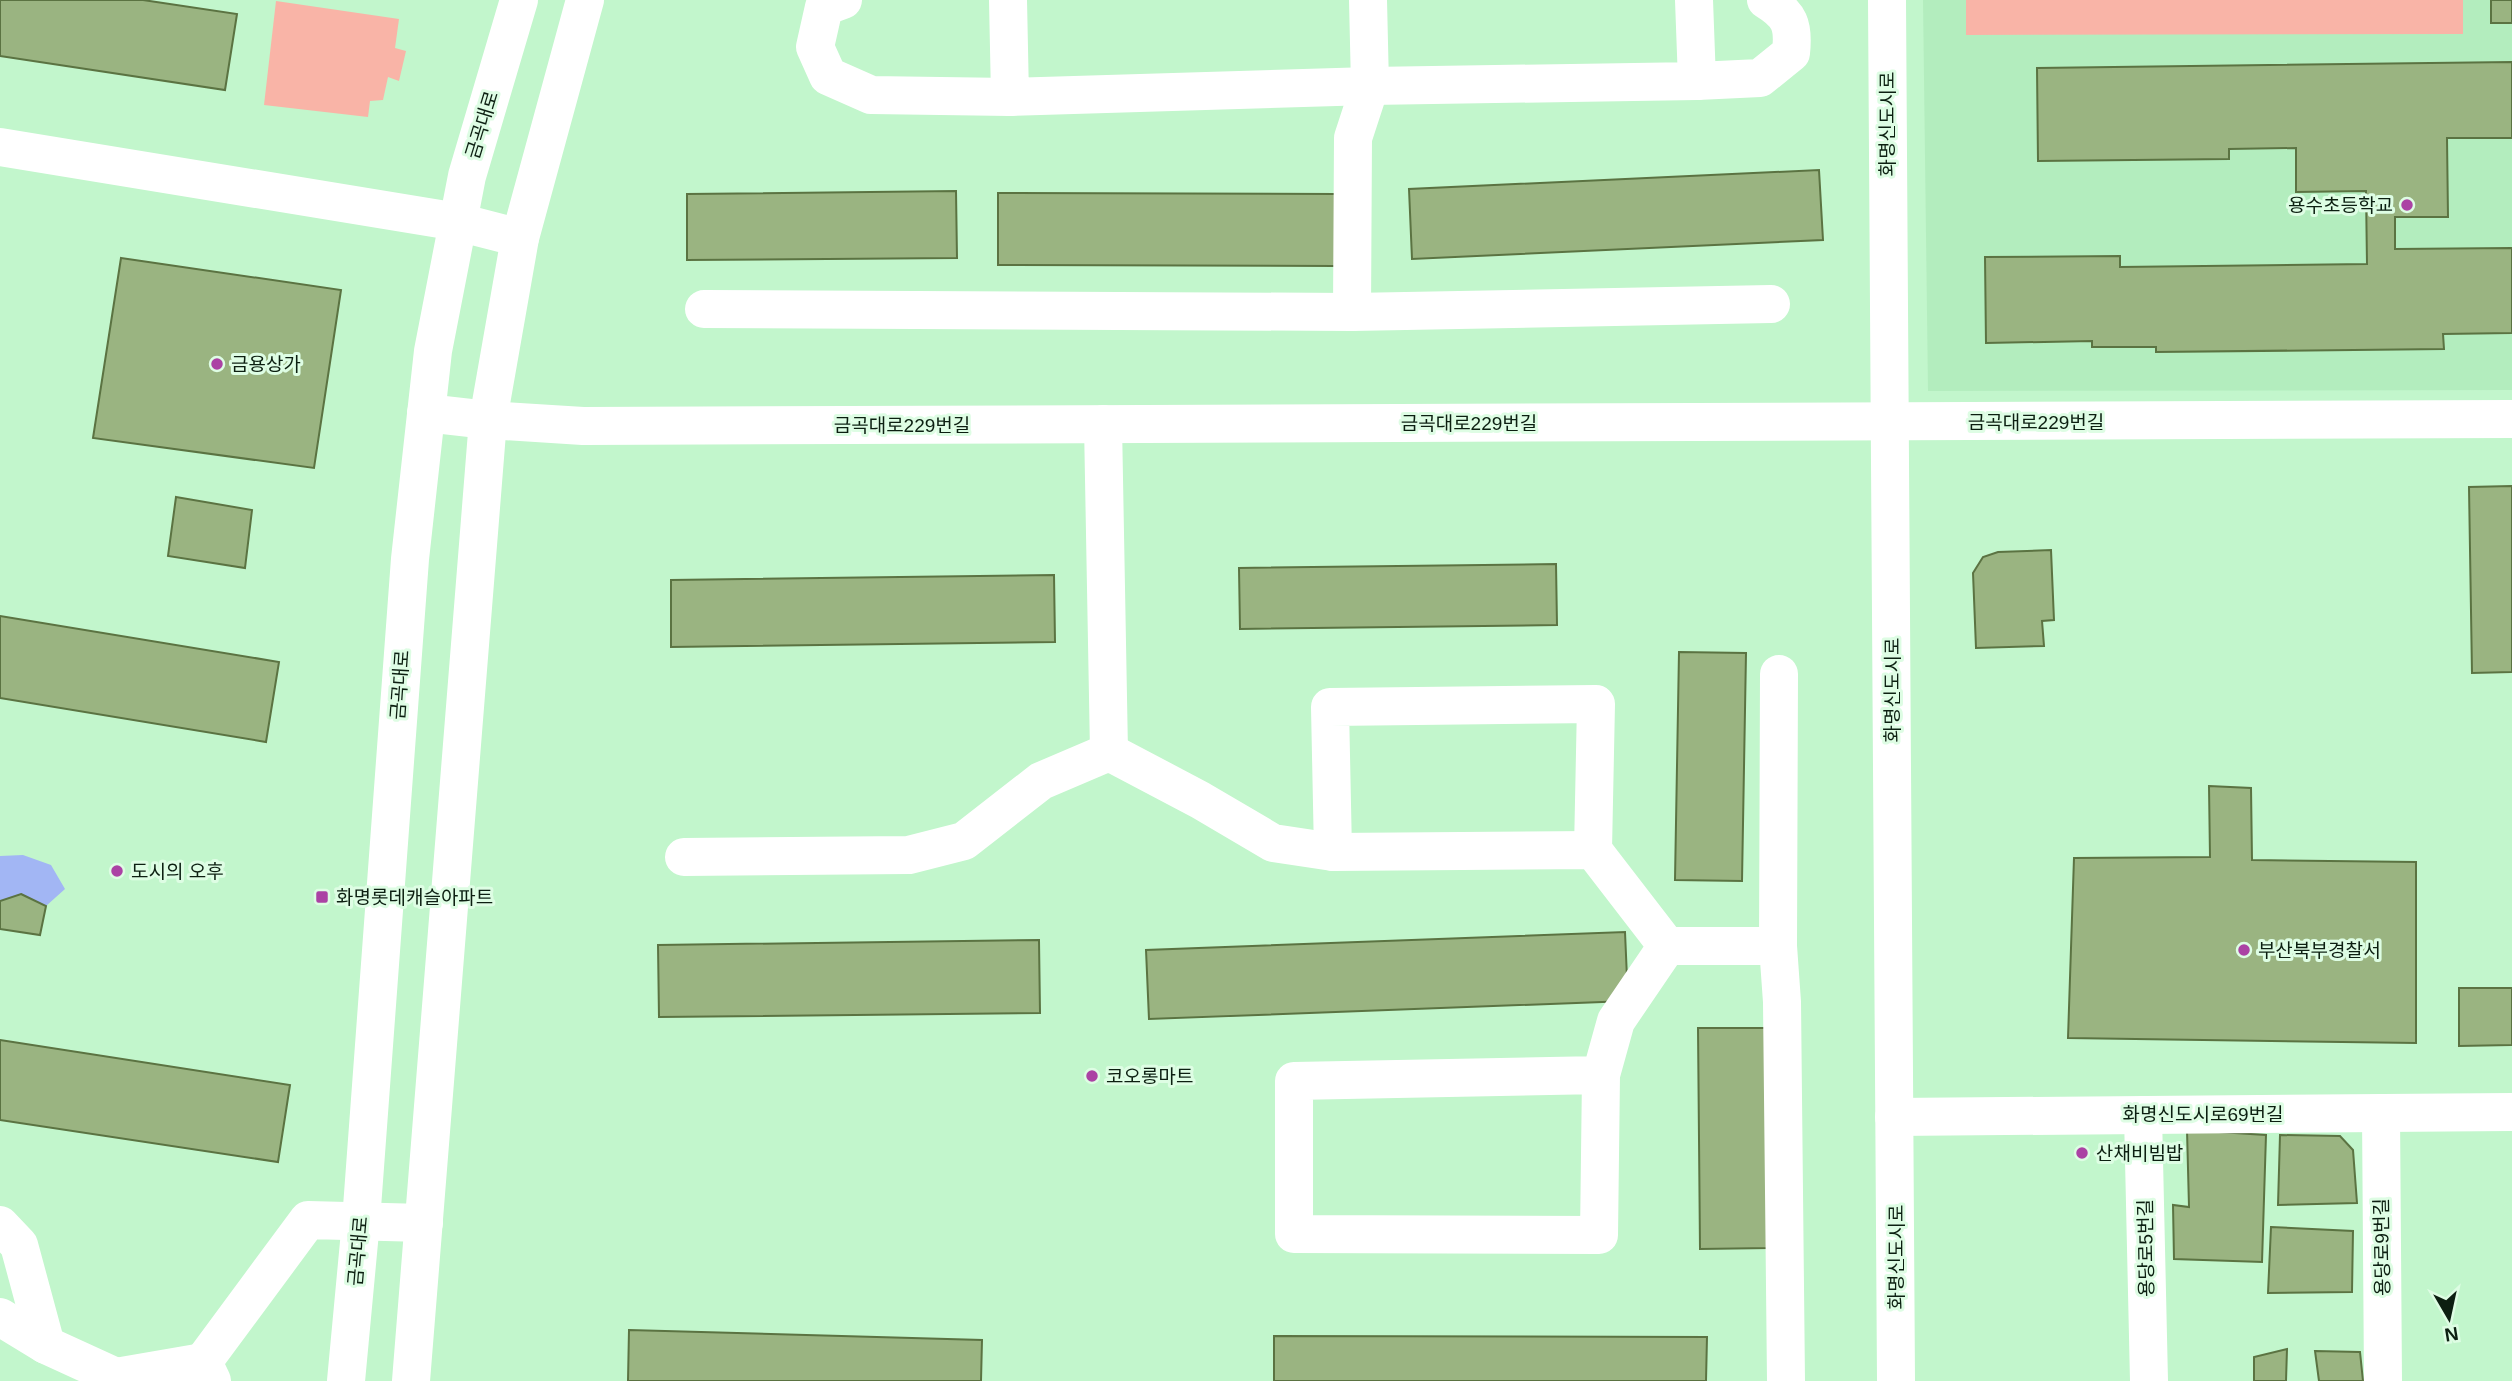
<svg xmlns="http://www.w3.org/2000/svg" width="2512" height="1381" font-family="Helvetica,'Noto Sans KR',sans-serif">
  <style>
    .built { fill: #b3edbe }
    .green { fill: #f9b4a7 }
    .water { fill: #a2b6f4 }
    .building { fill: #9ab481; stroke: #5b7342; stroke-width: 2 }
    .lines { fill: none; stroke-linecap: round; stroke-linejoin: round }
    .minor { stroke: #fff; stroke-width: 38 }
    .major { stroke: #fff; stroke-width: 38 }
    .poi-dot { fill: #ab42a4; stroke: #defde4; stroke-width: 2.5 }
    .labels { text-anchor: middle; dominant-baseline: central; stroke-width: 6; stroke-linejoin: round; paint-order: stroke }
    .street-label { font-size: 19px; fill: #0c1f11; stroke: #defde4 }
    .poi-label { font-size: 19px; fill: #0c1f11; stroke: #defde4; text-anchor: start }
  </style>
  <rect width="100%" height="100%" fill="#c2f6cc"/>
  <polygon class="built" points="1923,0 2512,0 2512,390 1928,391"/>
  <g class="green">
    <polygon points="1966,0 2463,0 2463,34 1966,35"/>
    <polygon points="276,1 399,19 395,48 406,51 399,81 388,77 383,100 370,101 368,117 264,105"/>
  </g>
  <polygon class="water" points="23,855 51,865 65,889 46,906 21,894 0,901 0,856"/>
  <g class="building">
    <polygon points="0,0 143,0 237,14 225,90 0,56"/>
    <rect x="2491" y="0" width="21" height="23"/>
    <polygon points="2512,62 2512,138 2447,138 2448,217 2395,217 2395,249 2512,248 2512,333 2443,334 2444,349 2156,352 2156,347 2092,347 2092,341 1986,343 1985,257 2120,256 2120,267 2367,264 2366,191 2296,192 2296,148 2229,149 2229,159 2038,161 2037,68"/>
    <polygon points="1819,170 1823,240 1412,259 1409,189"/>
    <polygon points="956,191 957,258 687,260 687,194"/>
    <polygon points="998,193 1335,194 1335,266 998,265"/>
    <polygon points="121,258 341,290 314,468 93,438"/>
    <polygon points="2512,486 2512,672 2472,673 2469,487"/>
    <polygon points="176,497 252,510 245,568 168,556"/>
    <polygon points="2051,550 2054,620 2042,621 2044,646 1976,648 1973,573 1983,557 1998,552"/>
    <polygon points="1556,564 1557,625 1240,629 1239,568"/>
    <polygon points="1054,575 1055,642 671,647 671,580"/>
    <polygon points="0,616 279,662 266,742 0,698"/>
    <polygon points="1679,652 1746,653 1742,881 1675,880"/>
    <polygon points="2209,786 2251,788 2252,860 2416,862 2416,1043 2068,1038 2074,858 2210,857"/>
    <polygon points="21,894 46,906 40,935 0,929 0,901"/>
    <polygon points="1625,932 1628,1001 1149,1019 1146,950"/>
    <polygon points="1039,940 1040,1013 659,1017 658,945"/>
    <polygon points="2459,988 2512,988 2512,1045 2459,1046"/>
    <polygon points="1698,1028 1769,1028 1770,1248 1700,1249"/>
    <polygon points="0,1040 290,1085 278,1162 0,1120"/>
    <polygon points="2187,1130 2266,1135 2262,1262 2174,1259 2173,1205 2189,1207"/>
    <polygon points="2280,1135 2340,1136 2353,1150 2357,1203 2278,1205"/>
    <polygon points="2271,1227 2353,1231 2352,1292 2268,1293"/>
    <polygon points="629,1330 982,1340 981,1381 628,1381"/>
    <polygon points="1274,1336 1707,1337 1706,1381 1274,1381"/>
    <polygon points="2287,1349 2286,1381 2254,1381 2254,1357"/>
    <polygon points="2315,1351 2360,1352 2363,1381 2319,1381"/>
  </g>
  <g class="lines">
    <g class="minor">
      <polyline points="843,0 824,7 815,47 828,76 871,95 1010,97"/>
      <polyline points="1008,0 1010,97 1370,86 1697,81 1694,0"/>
      <polyline points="1368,0 1370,86 1353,138 1352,312 1771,304"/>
      <path d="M1697,81L1760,78L1791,53C1794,25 1790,15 1766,0"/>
      <polyline points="0,147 458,222 520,238"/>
      <polyline points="704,309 1352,312"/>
      <polyline points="426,413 488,420 583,426 2512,419"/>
      <polyline points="1103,424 1109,752"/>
      <polyline points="1779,674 1778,946 1782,1002 1786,1381"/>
      <polyline points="1333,852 1330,707 1596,704 1593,850"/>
      <polyline points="684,857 909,855 964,841 1041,781 1109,752 1200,800 1273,843 1333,852 1593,850 1667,946 1616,1021 1601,1075 1599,1235 1294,1234 1294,1081 1601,1075"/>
      <polyline points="1667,946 1778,946"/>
      <polyline points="2381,1113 2383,1381"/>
      <polyline points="2143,1115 2149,1381"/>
      <polyline points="1894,1117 2512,1112"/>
      <polyline points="0,1225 19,1245 46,1345 116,1377 203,1362"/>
      <polyline points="0,1317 46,1345"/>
      <polyline points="212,1381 203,1362 308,1220 424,1223"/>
    </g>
    <g class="major">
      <polyline points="1887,0 1896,1381"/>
      <polyline points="346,1381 361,1221 410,559 433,351 467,176 519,0"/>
      <polyline points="411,1381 488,420 520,238 585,0"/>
    </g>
  </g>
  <g class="poi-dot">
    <circle cx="2407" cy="205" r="7"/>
    <circle cx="217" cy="364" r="7"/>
    <circle cx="117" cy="871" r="7"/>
    <rect x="315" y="890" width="14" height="14" rx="3.5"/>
    <circle cx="2244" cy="950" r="7"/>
    <circle cx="1092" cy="1076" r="7"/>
    <circle cx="2082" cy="1153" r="7"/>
  </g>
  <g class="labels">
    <g class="street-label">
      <text transform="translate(1887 124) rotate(-90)">화명신도시로</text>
      <text transform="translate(482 125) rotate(-73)">금곡대로</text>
      <text x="2036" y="422">금곡대로229번길</text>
      <text x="1469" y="423">금곡대로229번길</text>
      <text x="902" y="425">금곡대로229번길</text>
      <text transform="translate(400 685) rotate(-86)">금곡대로</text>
      <text transform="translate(1892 690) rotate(-90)">화명신도시로</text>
      <text x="2203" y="1114">화명신도시로69번길</text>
      <text transform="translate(2382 1247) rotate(-91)">용당로9번길</text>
      <text transform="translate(2146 1248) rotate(-91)">용당로5번길</text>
      <text transform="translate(358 1251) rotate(-85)">금곡대로</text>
      <text transform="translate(1896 1257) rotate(-90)">화명신도시로</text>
    </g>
    <g class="poi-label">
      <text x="2393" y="205" text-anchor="end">용수초등학교</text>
      <text x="231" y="364">금용상가</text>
      <text x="131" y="871">도시의 오후</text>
      <text x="336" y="897">화명롯데캐슬아파트</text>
      <text x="2258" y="950">부산북부경찰서</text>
      <text x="1106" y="1076">코오롱마트</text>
      <text x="2096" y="1153">산채비빔밥</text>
    </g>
  </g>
  <g transform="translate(2449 1318) rotate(171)" stroke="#defde4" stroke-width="5" paint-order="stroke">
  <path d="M0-5L12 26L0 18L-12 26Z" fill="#0c1f11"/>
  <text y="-10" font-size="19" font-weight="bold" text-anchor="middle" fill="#0c1f11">N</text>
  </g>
</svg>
